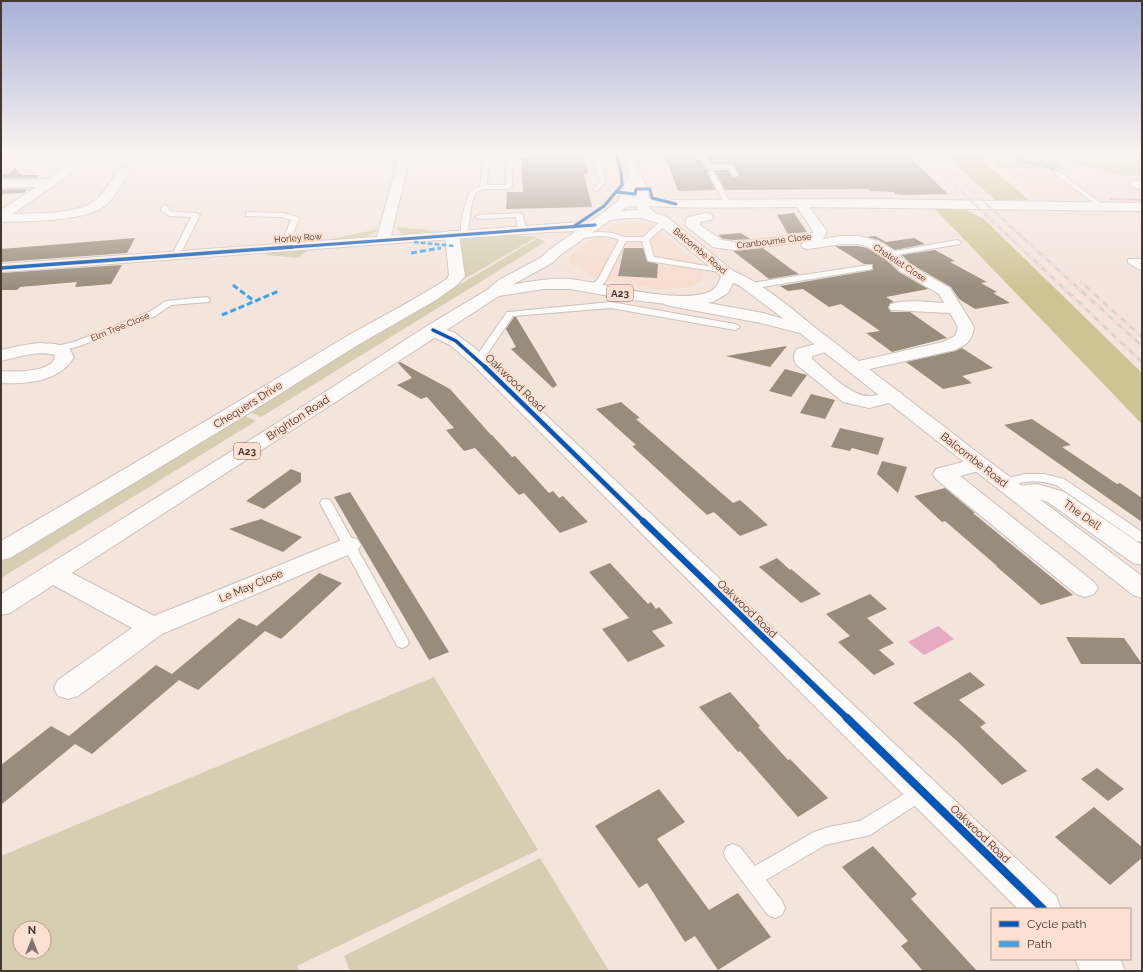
<svg xmlns="http://www.w3.org/2000/svg" width="1143" height="972" font-family="Raleway,sans-serif">
  <style>
    .built { fill: #f6dcce }
    .green { fill: #d5ceb0; fill-rule: evenodd }
    .forest { fill: #cdc494 }
    .water { fill: #e6abc0 }
    .lines { fill: none; stroke-linecap: round; stroke-linejoin: round }
    .stream { fill: #e6abc0; fill-rule: evenodd }
    .building { fill: #988c7d }
    .service-casing { stroke: #cdc1bb; stroke-width: 2 }
    .minor-casing { stroke: #cdc1bb; stroke-width: 2 }
    .tertiary-casing { stroke: #cdc1bb; stroke-width: 2 }
    .secondary-casing { stroke: #cdc1bb; stroke-width: 2 }
    .primary-casing { stroke: #cdc1bb; stroke-width: 2 }
    .service { fill: #fdfbfa; fill-rule: evenodd }
    .minor { fill: #fdfbfa; fill-rule: evenodd }
    .tertiary { fill: #fdfbfa; fill-rule: evenodd }
    .secondary { fill: #fdfbfa; fill-rule: evenodd }
    .primary { fill: #fdfbfa; fill-rule: evenodd }
    .rail-far1-casing { stroke: #d9d4d2; stroke-width: 2.5 }
    .rail-casing { stroke: #d9d4d2; stroke-width: 3 }
    .rail-far1 { stroke: #fde0d2; stroke-width: 1.5; stroke-dasharray: 5; stroke-linecap: butt }
    .rail { stroke: #fde0d2; stroke-width: 2; stroke-dasharray: 6; stroke-linecap: butt }
    .quiet-far1 { stroke: #3fa3eb; stroke-width: 2.5; stroke-dasharray: 4.5 2.5; stroke-linecap: butt }
    .quiet { stroke: #3fa3eb; stroke-width: 3; stroke-dasharray: 6 3; stroke-linecap: butt }
    .cycleway-far4-casing { stroke: #fde0d2; stroke-width: 4.5 }
    .cycleway-far3-casing { stroke: #fde0d2; stroke-width: 5.5 }
    .cycleway-far2-casing { stroke: #fde0d2; stroke-width: 7 }
    .cycleway-far1-casing { stroke: #fde0d2; stroke-width: 8 }
    .cycleway-casing { stroke: #fde0d2; stroke-width: 10 }
    .cycleway-far4 { stroke: #0057b8; stroke-width: 3 }
    .cycleway-far3 { stroke: #0057b8; stroke-width: 3.5 }
    .cycleway-far2 { stroke: #0057b8; stroke-width: 4.5 }
    .cycleway-far1 { stroke: #0057b8; stroke-width: 6 }
    .cycleway { stroke: #0057b8; stroke-width: 8 }
    .labels { text-anchor: middle; dominant-baseline: central; stroke-width: 4; stroke-linejoin: round; paint-order: stroke }
    .far-street-label { font-size: 9px; fill: #433832; stroke: #fde0d2 }
    .shield { fill: #fde0d2; stroke: #7b6a62; stroke-width: 1 }
    .shield-label { font-size: 10px; font-weight: bold; fill: #433832 }
    .street-label { font-size: 11px; fill: #433832; stroke: #fde0d2 }
  </style>
  <rect width="100%" height="100%" fill="#f3e4dc"/>
  <g class="built">
    <polygon points="1006,171 1061,171 1099,199 1039,198"/>
    <polygon points="619,222 652,224 701,267 703,281 687,287 658,289 602,280 570,264 568,258 582,246"/>
  </g>
  <g class="green">
    <polygon points="980,154 1142,154 1142,176 1127,175 1121,176 1100,169 1057,162 1066,169 998,168"/>
    <polygon points="396,227 397,227 439,231 405,234 401,233"/>
    <path d="M378,229C374,240 334,240 323,241Z"/>
    <polygon points="514,235 537,237 464,279 459,242 464,238"/>
    <polygon points="538,238 545,242 261,417 247,411"/>
    <polygon points="308,250 298,258 265,255 268,253"/>
    <polygon points="241,414 256,421 1,578 1,558"/>
    <path d="M434,677L538,850L297,966L299,971H1V856ZM20,928H44V952H20Z"/>
    <polygon points="540,858 609,971 350,971 344,956"/>
  </g>
  <g class="forest">
    <polygon points="944,154 975,154 1029,200 995,200"/>
    <polygon points="933,207 962,207 985,220 1142,373 1142,424"/>
  </g>
  <polygon class="water" points="938,626 954,639 924,655 908,642"/>
  <g class="lines">
    <polygon class="stream" points="1110,198 1142,199 1142,201 1111,200 1109,199"/>
  </g>
  <g class="building">
    <polygon points="566,154 584,154 588,174 584,174 592,207 506,209 507,192 523,192 521,158 532,158 532,156 566,155"/>
    <polygon points="794,154 906,154 948,194 905,195 895,194 894,192 870,191 868,189 725,190 713,170 728,170 732,177 738,176 739,174 734,164 712,164 706,156"/>
    <polygon points="665,156 694,156 701,161 706,169 709,170 707,173 716,190 678,191"/>
    <polygon points="15,168 22,175 39,175 36,178 1,178 1,174 9,174"/>
    <polygon points="1,189 1,190 27,189 24,193 1,194"/>
    <polygon points="794,213 807,232 788,234 777,215"/>
    <polygon points="741,233 750,239 735,240 723,239 718,235"/>
    <polygon points="875,236 886,242 914,238 925,244 895,250 879,240 867,237"/>
    <polygon points="135,238 127,253 1,262 1,249"/>
    <polygon points="835,246 858,246 867,248 884,258 899,272 928,289 886,297 894,302 890,303 888,308 891,312 910,312 947,338 892,352 866,333 880,331 841,304 829,307 803,289 788,291 780,286 873,270 873,264 864,264"/>
    <polygon points="624,248 643,248 647,261 658,264 657,278 618,276"/>
    <polygon points="763,248 791,269 799,274 769,279 733,251"/>
    <polygon points="935,250 955,261 950,262 987,282 981,283 997,292 993,293 1010,303 975,309 959,299 951,287 911,264 902,255"/>
    <polygon points="122,265 111,284 75,287 77,282 20,287 17,290 1,290 1,273"/>
    <polygon points="514,317 516,317 557,385 553,388 511,349 516,347 506,329"/>
    <polygon points="787,346 770,367 726,356"/>
    <polygon points="962,348 993,368 962,376 972,383 943,389 906,362 955,351"/>
    <polygon points="400,362 450,389 491,435 492,435 512,457 515,456 549,493 553,491 559,498 563,496 588,522 560,533 524,493 519,495 475,448 464,451 446,430 454,428 427,397 421,399 397,385 412,378 398,363"/>
    <polygon points="785,369 807,375 791,397 769,391"/>
    <polygon points="811,394 835,400 825,419 800,413"/>
    <polygon points="621,402 640,418 636,419 733,503 740,500 768,525 740,536 714,512 707,515 632,446 636,445 596,409"/>
    <polygon points="1032,419 1071,445 1062,447 1117,484 1120,483 1142,498 1142,522 1004,425"/>
    <polygon points="840,428 884,438 878,455 852,448 850,451 831,447"/>
    <polygon points="882,461 907,467 898,493 877,474"/>
    <polygon points="291,469 301,473 301,482 264,509 246,501"/>
    <polygon points="945,488 975,513 973,513 1073,595 1041,605 996,566 997,566 945,521 942,522 914,496"/>
    <polygon points="350,492 449,652 429,660 334,497"/>
    <polygon points="261,519 302,537 283,552 229,529"/>
    <polygon points="777,558 790,570 791,569 821,594 801,603 759,567"/>
    <polygon points="610,563 648,604 651,602 656,609 659,607 673,623 652,631 665,646 628,662 602,629 629,618 589,572"/>
    <polygon points="319,573 342,583 281,639 265,631 198,690 179,680 92,754 75,744 1,805 1,765 51,726 69,736 156,665 172,674 239,618 257,626"/>
    <polygon points="870,594 887,609 867,618 894,643 879,650 895,664 874,675 838,642 850,636 826,614"/>
    <polygon points="1066,637 1124,638 1142,664 1081,664"/>
    <polygon points="970,672 985,685 959,700 986,723 980,727 1027,771 1002,785 956,740 913,703"/>
    <polygon points="730,692 760,726 758,727 788,760 790,759 828,798 798,817 740,751 738,752 699,707"/>
    <polygon points="1097,768 1124,789 1108,801 1081,779"/>
    <polygon points="659,789 685,822 657,839 709,910 738,893 771,937 718,970 695,936 685,942 647,883 639,888 595,826"/>
    <polygon points="1094,807 1142,847 1142,858 1110,885 1055,837"/>
    <polygon points="873,846 917,894 911,899 977,971 923,971 901,946 908,941 842,867"/>
  </g>
  <g class="lines">
    <g class="service-casing">
      <g id="service">
        <path d="M484,154H490L487,185H506V154H512V187L509,189H484L476,192L472,202L468,230L469,234L465,236H462C458,226 466,199 471,190L480,186Z"/>
        <polygon points="592,154 598,154 606,182 596,191 593,189 600,182"/>
        <path d="M694,154C703,153 707,157 711,165H733L738,175L733,176L729,168H707L702,160Z"/>
        <polygon points="711,170 714,172 731,204 730,205 725,204 708,172"/>
        <polygon points="1054,171 1058,171 1104,206 1104,208 1100,208 1054,173"/>
        <polygon points="165,205 167,206 169,210 172,212 196,213 200,215 180,255 176,257 172,255 191,217 170,216 161,211 162,207"/>
        <polygon points="246,212 283,213 298,217 299,219 287,249 281,249 280,247 291,220 282,217 249,216 246,216"/>
        <polygon points="519,213 523,215 526,230 522,232 518,230 516,217 479,219 475,217 479,215"/>
        <path d="M662,220H665L669,222L649,240L654,257L724,269L728,271L727,273L648,261L642,241H626L605,282L601,286L580,289L579,287L580,285L595,282L598,279L619,240C612,237 606,236 599,236C592,236 582,240 576,236L577,234L599,232L613,233L624,237H643Z"/>
        <polygon points="957,240 961,242 960,244 890,256 886,254 890,252"/>
        <polygon points="1128,259 1142,259 1142,263 1139,263 1142,265 1142,271 1128,263"/>
        <polygon points="869,265 872,265 872,269 750,289 746,286 750,283"/>
        <polygon points="206,297 209,298 210,300 209,302 171,305 155,316 80,346 55,352 50,349 52,347 74,342 149,312 166,301"/>
        <polygon points="611,302 735,324 740,327 735,330 611,308 513,316 481,363 475,363 473,361 507,312"/>
        <path d="M1025,474H1044L1064,479L1142,532V542L1137,541L1056,485C1046,482 1035,480 1024,482C1016,483 1008,488 1000,486L998,483L1000,480Z"/>
        <polygon points="326,499 330,500 332,503 409,642 407,646 402,648 397,646 395,642 320,503 322,500"/>
        <polygon points="922,784 928,787 931,792 928,797 870,835 825,845 766,880 782,901 785,908 782,915 775,918 768,915 726,859 724,853 726,847 733,844 740,847 755,866 814,832 829,827 860,821 916,787"/>
      </g>
    </g>
    <g class="minor-casing">
      <g id="minor">
        <path d="M64,154H76L84,159L83,163L77,169L13,214C36,213 78,215 96,200C106,192 112,178 120,168H128L130,170C122,182 116,196 106,205C86,222 27,221 1,222V210L36,187L1,188V180L47,179L72,162V160L65,156Z"/>
        <path d="M252,154H264V155L292,154H417L409,160L390,240L388,243L383,244L378,243L376,240L398,161C368,160 338,156 309,157C290,158 273,165 254,160L250,156Z"/>
        <polygon points="1136,180 1142,182 1142,190 1132,187 1130,184 1132,181"/>
        <path d="M636,197L676,200L873,199L1142,203V211L809,207L827,231L823,239L841,236H858L878,241L895,251L910,265L950,288L974,327C971,342 969,343 955,350L856,372L850,371L847,367L850,363L943,342L955,336L958,327L950,313L891,310L889,307L891,304C908,299 927,302 944,303L939,294L900,271L885,257L868,247L858,244H841L808,249L803,248L801,245L804,242L735,250L718,248L713,247L686,226V220L688,217L706,213L711,214L713,217L711,220L700,222V225L722,240L735,242L813,233V231L797,207C746,207 696,209 646,206C637,205 627,208 619,206L617,203L619,200Z"/>
        <path d="M452,231L457,232L459,235L465,276L457,285L436,300L356,346L246,415L10,558L1,560V541C115,475 229,408 342,339C377,319 413,301 447,279L449,275L445,235L447,232Z"/>
        <polygon points="433,325 455,333 476,349 1056,896 1061,909 1018,909 470,362 450,345 427,334 425,330 427,326"/>
        <path d="M827,341L833,342L836,346L833,350L812,356V359C825,370 852,397 869,396C880,396 888,389 900,392L903,396L900,400L869,408L843,402L797,365C793,360 793,354 797,349Z"/>
        <path d="M40,343L55,344L69,348L74,357C59,382 28,384 1,383V371C13,372 55,373 55,355C37,350 19,357 1,361V350L24,345Z"/>
        <polygon points="978,458 986,459 989,464 986,469 960,476 1094,582 1098,588 1094,594 1085,597 1076,594 936,479 933,474 936,469"/>
        <polygon points="1037,484 1064,492 1142,545 1142,565 1133,563 1048,502 1036,498 1017,499 1009,497 1006,492 1009,487"/>
        <polygon points="349,537 357,539 361,545 357,551 162,634 78,696 68,699 58,696 54,688 58,680 132,628 44,580 41,574 44,568 53,566 62,568 154,616"/>
        <polygon points="1075,959 1120,959 1125,971 1080,971"/>
      </g>
    </g>
    <g class="tertiary-casing">
      <polygon id="tertiary" points="595,221 600,222 602,225 600,228 583,231 548,232 1,272 1,264"/>
    </g>
    <g class="secondary-casing">
      <path id="secondary" d="M729,270C753,276 794,310 813,326L986,459L1142,576V598L1133,595L800,333L761,323L670,306L664,304L662,301L664,298L670,296L763,313L784,319L740,286L724,278L721,275L724,272Z"/>
    </g>
    <g class="primary-casing">
      <path id="primary" d="M623,154H633L641,176L648,189L649,208L655,213L667,217L734,272L737,275L728,293L713,302L685,306L632,300L570,289H544L499,296L10,613L1,615V594L274,425L427,326L487,290L499,280L542,257L549,250L601,214L618,201L629,176ZM636,188L637,210L622,211L629,203ZM628,218H642L657,223L721,276C720,279 718,285 716,287C695,310 599,282 570,279C551,278 531,281 512,285L552,263L559,256L610,220Z"/>
    </g>
    <use href="#service" class="service"/>
    <use href="#minor" class="minor"/>
    <use href="#tertiary" class="tertiary"/>
    <use href="#secondary" class="secondary"/>
    <use href="#primary" class="primary"/>
    <g class="rail-far1-casing">
      <g id="rail-far1">
        <polyline points="922,154 1021,248"/>
        <polyline points="932,154 1034,248"/>
      </g>
    </g>
    <g class="rail-casing">
      <g id="rail">
        <polyline points="1020,247 1142,362"/>
        <polyline points="1033,247 1142,346"/>
        <polyline points="1081,282 1142,337"/>
      </g>
    </g>
    <use href="#rail-far1" class="rail-far1"/>
    <use href="#rail" class="rail"/>
    <g class="quiet-far1">
      <polyline points="1011,154 1021,161 1050,167 1056,172"/>
      <polyline points="414,242 454,246"/>
    </g>
    <g class="quiet">
      <polyline points="411,253 441,248"/>
      <polyline points="233,285 254,301"/>
      <polyline points="222,315 279,291"/>
    </g>
    <g class="cycleway-far4-casing">
      <g id="cycleway-far4">
        <polyline points="617,192 635,194 636,189 650,189 652,198 676,204"/>
        <polyline points="573,227 604,206 622,185 621,171 616,154"/>
        <polyline points="279,248 595,225"/>
      </g>
    </g>
    <g class="cycleway-far3-casing">
      <g id="cycleway-far3">
        <polyline points="1,268 292,247"/>
        <polyline points="433,330 456,341 486,368"/>
      </g>
    </g>
    <g class="cycleway-far2-casing">
      <polyline id="cycleway-far2" points="485,367 644,522"/>
    </g>
    <g class="cycleway-far1-casing">
      <polyline id="cycleway-far1" points="643,521 848,719"/>
    </g>
    <g class="cycleway-casing">
      <polyline id="cycleway" points="847,718 1043,909"/>
    </g>
    <use href="#cycleway-far4" class="cycleway-far4"/>
    <use href="#cycleway-far3" class="cycleway-far3"/>
    <use href="#cycleway-far2" class="cycleway-far2"/>
    <use href="#cycleway-far1" class="cycleway-far1"/>
    <use href="#cycleway" class="cycleway"/>
  </g>
  <linearGradient id="sky" x2="0" y2="1"><stop stop-color="#a7b0d8"/><stop offset="0.53" stop-color="#faf3ef"/><stop offset="1" stop-color="#faf3ef" stop-opacity="0"/></linearGradient>
  <rect width="1143" height="290" fill="url(#sky)"/>
  <g class="labels">
    <g class="far-street-label">
      <text transform="translate(298 238) rotate(-4)">Horley Row</text>
      <text transform="translate(774 241) rotate(-7)">Cranbourne Close</text>
      <text transform="translate(700 251) rotate(40)">Balcombe Road</text>
      <text transform="translate(900 263) rotate(33)">Chatelet Close</text>
      <text transform="translate(120 327) rotate(-22)">Elm Tree Close</text>
    </g>
    <g class="shield">
      <rect x="607" y="285" width="26" height="16" rx="3"/>
      <rect x="234" y="443" width="26" height="16" rx="3"/>
    </g>
    <g class="shield-label">
      <text x="620" y="293">A23</text>
      <text x="247" y="451">A23</text>
    </g>
    <g class="street-label">
      <text transform="translate(515 383) rotate(44)">Oakwood Road</text>
      <text transform="translate(248 405) rotate(-32)">Chequers Drive</text>
      <text transform="translate(298 418) rotate(-33)">Brighton Road</text>
      <text transform="translate(974 460) rotate(38)">Balcombe Road</text>
      <text transform="translate(1082 515) rotate(35)">The Dell</text>
      <text transform="translate(251 586) rotate(-23)">Le May Close</text>
      <text transform="translate(747 609) rotate(44)">Oakwood Road</text>
      <text transform="translate(980 834) rotate(44)">Oakwood Road</text>
    </g>
  </g>
  <rect width="1143" height="972" fill="none" stroke="#433832" stroke-width="4"/>
  <rect x="991" y="908" width="140" height="52" fill="#fde0d2" stroke="#b39d92"/>
  <rect x="999" y="921" width="20" height="6" fill="#0057b8" stroke="#b39d92"/>
  <text x="1027" y="928" font-size="12" fill="#433832">Cycle path</text>
  <rect x="999" y="941" width="20" height="6" fill="#3fa3eb" stroke="#b39d92"/>
  <text x="1027" y="948" font-size="12" fill="#433832">Path</text>
  <g transform="translate(32 940)"><circle r="19" fill="#fde0d2" stroke="#b39d92"/>
  <path d="M0-3L7 15L0 10L-7 15Z" fill="#81746e"/>
  <text y="-6" font-size="11" font-weight="bold" text-anchor="middle" fill="#433832">N</text>
  </g>
</svg>
